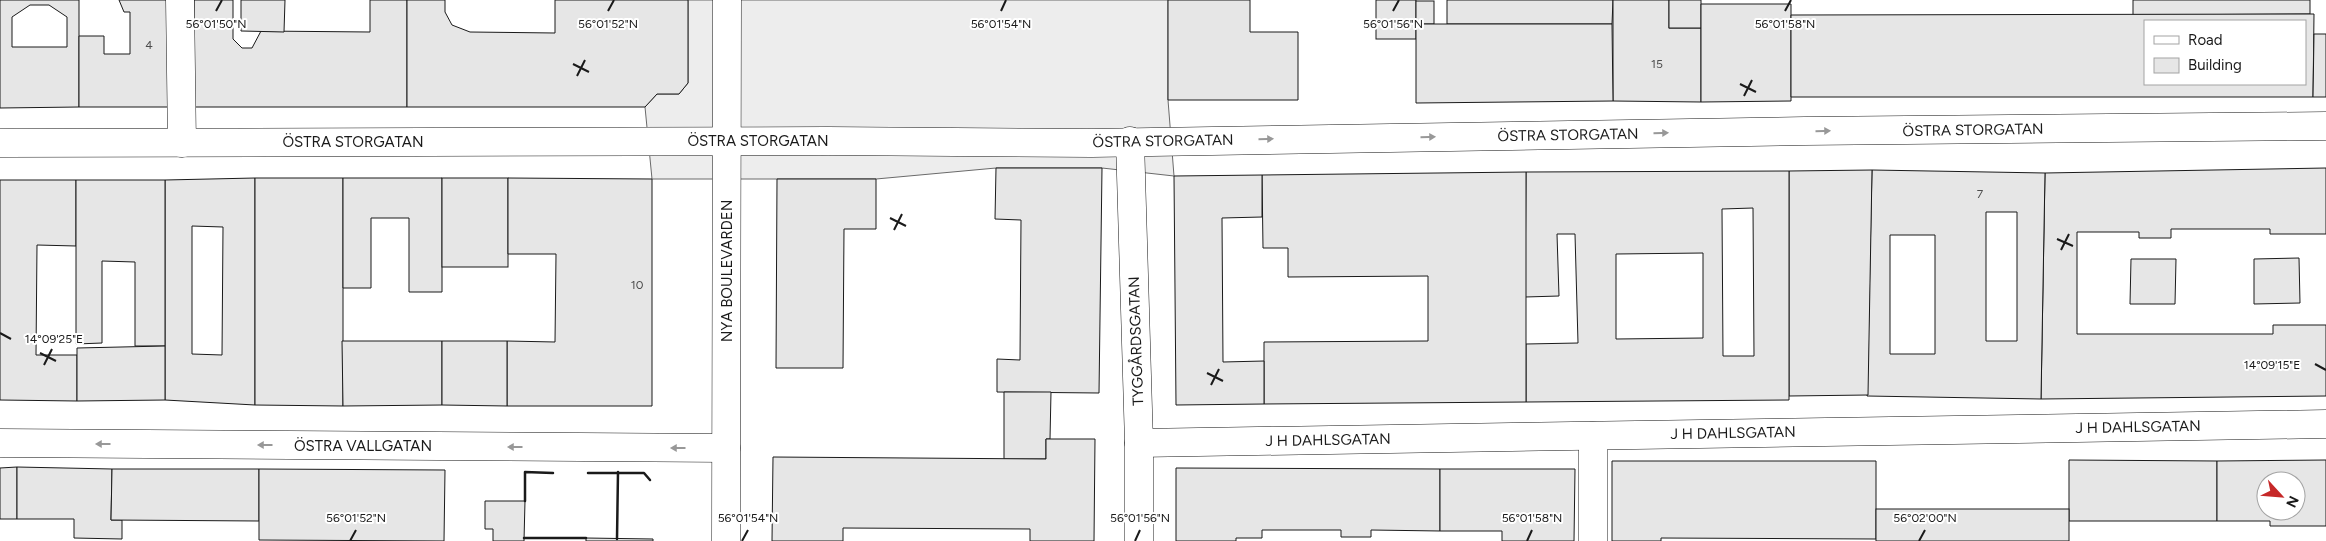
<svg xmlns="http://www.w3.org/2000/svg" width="2326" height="541" font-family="Figtree,sans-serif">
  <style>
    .built { fill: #ededed; stroke: #6a6a6a }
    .building { fill: #e6e6e6; stroke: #1a1a1a; fill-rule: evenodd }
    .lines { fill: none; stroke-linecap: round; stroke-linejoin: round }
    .minor-casing { stroke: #1a1a1a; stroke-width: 29 }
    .minor { stroke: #fff; stroke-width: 28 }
    .wall { stroke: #1a1a1a; stroke-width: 2.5 }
    .oneway { fill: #989898 }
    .ticks { fill: none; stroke: #1a1a1a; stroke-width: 2 }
    .labels { text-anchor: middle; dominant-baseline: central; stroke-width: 4; stroke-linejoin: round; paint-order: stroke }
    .number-label { font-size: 12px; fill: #4d4d4d }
    .street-label { font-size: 15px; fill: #1a1a1a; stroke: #fff }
    .ticks-label { font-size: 12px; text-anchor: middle; fill: #1a1a1a; stroke: #fff; stroke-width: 4; stroke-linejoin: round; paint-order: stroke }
  </style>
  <rect width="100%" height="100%" fill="#fff"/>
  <polygon class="built" points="688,0 1168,0 1168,100 1174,176 1102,168 996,168 876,179 652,179 645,107 657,94 679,94 688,83"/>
  <g class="building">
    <path d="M0,0H79V107L0,108ZM30,5H49L67,17V47H12V17Z"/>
    <polygon points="119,0 169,0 169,107 79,107 79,36 104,36 104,54 130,54 130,12 124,12"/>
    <polygon points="194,0 233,0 233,39 242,48 252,48 261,31 370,32 370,0 407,0 407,107 194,107"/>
    <polygon points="241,0 285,0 284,32 241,31"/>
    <polygon points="407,0 445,0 445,12 452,25 470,32 555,33 555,0 688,0 688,83 679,94 657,94 645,107 407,107"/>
    <polygon points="1168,0 1250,0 1250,32 1298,32 1298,100 1168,100"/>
    <rect x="1376" y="0" width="40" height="39"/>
    <polygon points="1447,0 1613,0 1612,24 1447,24"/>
    <polygon points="1613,0 1669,0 1669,28 1701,28 1701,102 1613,101"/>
    <rect x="1669" y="0" width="32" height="28"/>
    <polygon points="2133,0 2310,0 2310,14 2133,15"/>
    <rect x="1416" y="1" width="18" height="23"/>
    <polygon points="1701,4 1791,4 1791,101 1701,102"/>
    <path d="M2314,14L2313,97H1791V15ZM2145,21H2305V84H2145Z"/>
    <polygon points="1416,24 1612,24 1613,101 1416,103"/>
    <polygon points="2314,34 2326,34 2326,97 2313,97"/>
    <polygon points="996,168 1102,168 1099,393 997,392 997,359 1020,360 1021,220 995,219"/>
    <polygon points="2326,168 2326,234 2270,234 2270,229 2171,229 2171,238 2139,238 2139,232 2077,232 2077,334 2273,334 2273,325 2326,325 2326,396 2041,399 2045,173"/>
    <path d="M1872,170L2045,173L2041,399L1867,396ZM1986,212H2017V341H1986ZM1890,235H1935V354H1890Z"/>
    <polygon points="1872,170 1868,395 1789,396 1789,171"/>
    <path d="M1789,171V400L1526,402V344L1578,343L1575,234H1557L1559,296L1525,297L1526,172ZM1753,208L1754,356H1723L1722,209ZM1703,253V338L1616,339V254Z"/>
    <polygon points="1526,172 1526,402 1264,404 1264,342 1428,341 1428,276 1288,277 1288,248 1263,248 1262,175"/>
    <polygon points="1262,175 1262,217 1222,218 1223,362 1264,361 1264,404 1176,405 1174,176"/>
    <path d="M255,178V405L165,400V180ZM192,226L223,227L222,355L192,354Z"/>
    <polygon points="255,178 343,178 343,406 255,405"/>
    <polygon points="343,178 442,178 442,292 409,292 409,218 371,218 371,288 343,288"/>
    <rect x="442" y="178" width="66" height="89"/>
    <polygon points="508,178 652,179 652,406 507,406 507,341 555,342 556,254 508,254"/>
    <polygon points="777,179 876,179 876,229 844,229 843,368 776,368"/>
    <polygon points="0,180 76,180 76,246 37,245 36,355 77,355 77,401 0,400"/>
    <polygon points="76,180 165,180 165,346 135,346 135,262 102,261 102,343 76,344"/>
    <polygon points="2299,258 2300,303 2254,304 2254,259"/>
    <polygon points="2131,259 2176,259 2175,304 2130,304"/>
    <polygon points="342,341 442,341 442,405 343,406"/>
    <polygon points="442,341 507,341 507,406 442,405"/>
    <polygon points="165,346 165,400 77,401 77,348"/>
    <polygon points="1004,392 1051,392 1050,439 1046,439 1046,459 1004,459"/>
    <polygon points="1046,439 1095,439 1094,541 1030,541 1030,529 843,528 843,541 772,541 773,457 1046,459"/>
    <polygon points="2069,460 2217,461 2217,521 2069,521"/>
    <path d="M2326,460V526H2270V521H2217V461ZM2266,481H2296V511H2266Z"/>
    <polygon points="1612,461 1876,461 1876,539 1661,538 1661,541 1612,541"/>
    <polygon points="17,467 17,519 0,519 0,468"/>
    <polygon points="17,467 112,469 111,520 122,520 122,539 74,538 74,519 17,519"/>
    <polygon points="1176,468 1440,469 1440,531 1371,530 1371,537 1341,537 1341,530 1262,530 1262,538 1236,538 1236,541 1176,541"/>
    <polygon points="112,469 259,469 259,521 111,520"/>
    <polygon points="259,469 445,470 444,541 259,540"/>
    <polygon points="1440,469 1575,469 1574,541 1502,541 1502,531 1440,531"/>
    <polygon points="485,501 525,501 524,541 493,541 493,529 485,529"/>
    <rect x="1876" y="509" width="193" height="32"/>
    <polygon points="586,538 653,539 653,541 586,541"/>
  </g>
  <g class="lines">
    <g class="minor-casing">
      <g id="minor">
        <polyline points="180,0 182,143"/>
        <polyline points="1130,141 1139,443 1139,541"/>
        <polyline points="0,143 828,141 1092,143 1805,131 2326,126"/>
        <polyline points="0,443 726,448"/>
        <polyline points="1139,443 2326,424"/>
        <polyline points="726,541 727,0"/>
        <polyline points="1593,541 1593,436"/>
      </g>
    </g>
    <use href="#minor" class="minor"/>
    <g class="wall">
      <polyline points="588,473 644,473 650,480"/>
      <polyline points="525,501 525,472 553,473"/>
      <polyline points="524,538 586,538"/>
      <polyline points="617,539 618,472"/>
    </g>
  </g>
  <defs><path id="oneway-solid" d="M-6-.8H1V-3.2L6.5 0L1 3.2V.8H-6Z" transform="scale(1.25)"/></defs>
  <g class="oneway">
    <use href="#oneway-solid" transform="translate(1823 131) rotate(-1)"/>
    <use href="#oneway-solid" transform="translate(1661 133) rotate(-1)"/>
    <use href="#oneway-solid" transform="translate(1428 137) rotate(-1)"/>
    <use href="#oneway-solid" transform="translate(1266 139) rotate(-1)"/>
    <use href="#oneway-solid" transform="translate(103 444) rotate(-180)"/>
    <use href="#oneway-solid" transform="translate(265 445) rotate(-180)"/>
    <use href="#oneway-solid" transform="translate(515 447) rotate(-180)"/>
    <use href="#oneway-solid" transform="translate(678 448) rotate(-180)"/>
  </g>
  <path class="ticks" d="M216,11L222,0M608,11L614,0M1001,11L1006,0M1393,11L1399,0M1785,11L1791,0M573,64L589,72M577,76L585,60M1740,84L1756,92M1744,96L1752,80M890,218L906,226M894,230L902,214M2057,239L2073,246M2061,250L2069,234M0,333L11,339M40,353L56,361M2315,364L2326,370M44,365L52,349M1207,373L1223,381M1211,385L1219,369M350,541L356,530M742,541L748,530M1135,541L1140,530M1527,541L1532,530M1919,541L1925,530"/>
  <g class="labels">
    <g class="number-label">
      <text x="149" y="45">4</text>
      <text x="1657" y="64">15</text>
      <text x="1980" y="194">7</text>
      <text x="637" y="285">10</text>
    </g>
    <g class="street-label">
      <text transform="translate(1973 130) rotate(-1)">ÖSTRA STORGATAN</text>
      <text transform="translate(1568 135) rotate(-1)">ÖSTRA STORGATAN</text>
      <text x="758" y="141">ÖSTRA STORGATAN</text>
      <text transform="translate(1163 141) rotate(-1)">ÖSTRA STORGATAN</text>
      <text x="353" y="142">ÖSTRA STORGATAN</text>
      <text transform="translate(727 271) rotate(-90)">NYA BOULEVARDEN</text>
      <text transform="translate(1136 341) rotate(-92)">TYGGÅRDSGATAN</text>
      <text transform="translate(2138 427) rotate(-1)">J H DAHLSGATAN</text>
      <text transform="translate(1733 433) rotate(-1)">J H DAHLSGATAN</text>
      <text transform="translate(1328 440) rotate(-1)">J H DAHLSGATAN</text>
      <text x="363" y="446">ÖSTRA VALLGATAN</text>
    </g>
  </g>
  <g class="ticks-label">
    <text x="216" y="28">56°01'50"N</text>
    <text x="608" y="28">56°01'52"N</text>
    <text x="1001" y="28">56°01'54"N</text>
    <text x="1393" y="28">56°01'56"N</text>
    <text x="1785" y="28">56°01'58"N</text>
    <text x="54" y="343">14°09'25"E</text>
    <text x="2272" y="369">14°09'15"E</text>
    <text x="356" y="522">56°01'52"N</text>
    <text x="748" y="522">56°01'54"N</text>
    <text x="1140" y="522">56°01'56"N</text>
    <text x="1532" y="522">56°01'58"N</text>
    <text x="1925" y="522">56°02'00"N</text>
  </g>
  <rect x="2144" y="20" width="162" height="65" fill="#ffffff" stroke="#a3a3a3"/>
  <rect x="2154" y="36" width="25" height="8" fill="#ffffff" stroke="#a3a3a3"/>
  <text x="2188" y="45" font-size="15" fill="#1a1a1a">Road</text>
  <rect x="2154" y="58" width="25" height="15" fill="#e6e6e6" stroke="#a3a3a3"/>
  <text x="2188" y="70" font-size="15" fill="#1a1a1a">Building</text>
  <g transform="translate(2281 496) rotate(116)"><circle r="24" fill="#ffffff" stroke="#a3a3a3"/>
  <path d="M0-4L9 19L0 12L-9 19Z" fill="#c62828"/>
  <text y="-8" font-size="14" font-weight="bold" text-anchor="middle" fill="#1a1a1a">N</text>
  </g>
</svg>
